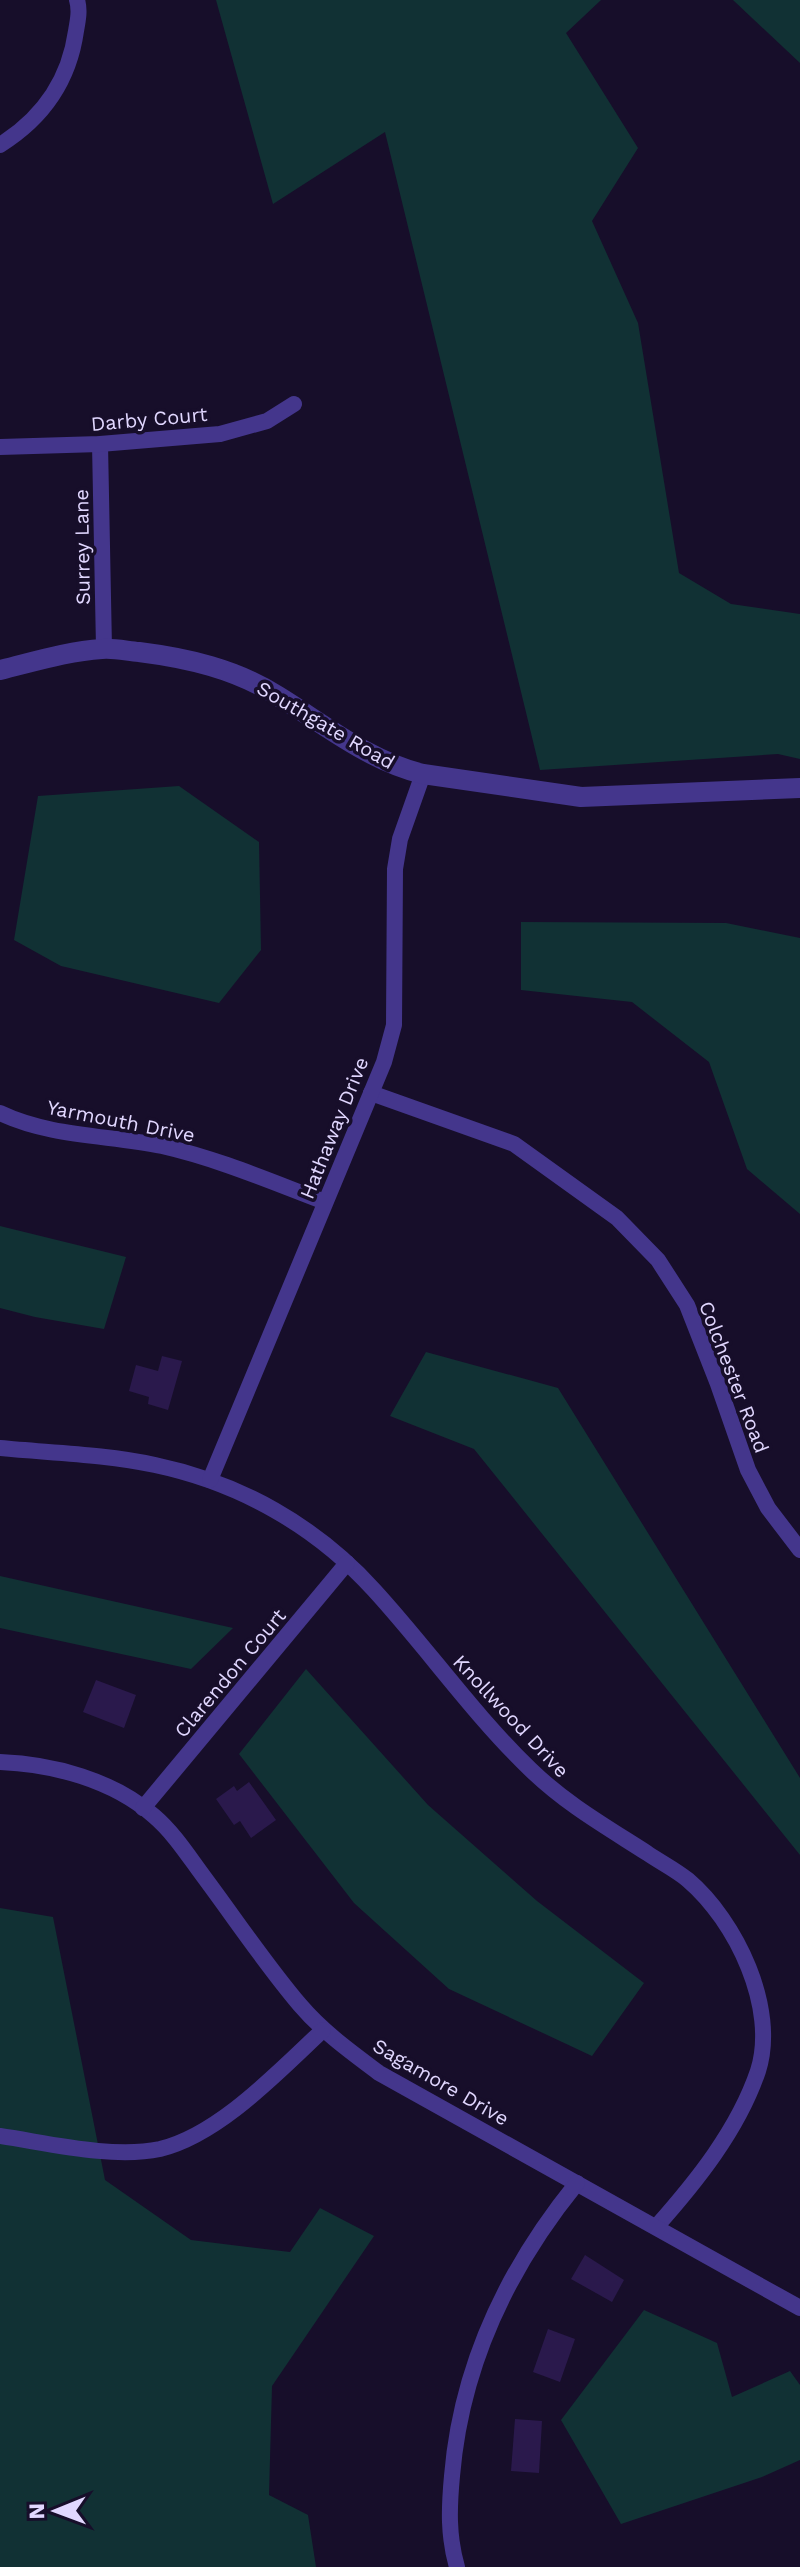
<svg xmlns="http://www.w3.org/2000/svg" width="800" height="2567" font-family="'Work Sans',sans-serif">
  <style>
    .green { fill: #113134 }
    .building { fill: #2a194c }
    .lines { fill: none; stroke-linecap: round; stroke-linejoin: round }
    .minor { stroke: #44368c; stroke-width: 16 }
    .tertiary { stroke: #44368c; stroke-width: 20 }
    .labels { text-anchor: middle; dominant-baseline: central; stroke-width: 7; stroke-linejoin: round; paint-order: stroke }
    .street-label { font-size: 20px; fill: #e1d7ff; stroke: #170e2a }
  </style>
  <rect width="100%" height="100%" fill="#170e2a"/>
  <g class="green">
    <polygon points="216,0 601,0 566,33 638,148 592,221 638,323 679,573 731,604 800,614 800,759 778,754 540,770 385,132 273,204"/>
    <polygon points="733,0 800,0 800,63"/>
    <polygon points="179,786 259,842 261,950 219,1003 61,966 14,940 38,796"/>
    <polygon points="521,922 726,923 800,938 800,1214 747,1169 709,1062 632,1002 521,990"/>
    <polygon points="0,1226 126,1257 104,1329 35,1317 0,1308"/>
    <polygon points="426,1352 558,1388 800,1778 800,1855 474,1449 390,1416"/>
    <polygon points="0,1576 233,1628 191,1669 0,1628"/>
    <polygon points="306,1669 428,1805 537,1901 644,1983 592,2056 449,1989 354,1903 239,1754"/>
    <polygon points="0,1908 53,1917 105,2180 191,2240 290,2252 320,2208 374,2236 272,2386 269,2495 308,2515 316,2567 0,2567"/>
    <polygon points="644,2310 717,2343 732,2397 790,2371 800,2385 800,2460 762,2477 621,2524 561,2420"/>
  </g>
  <g class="building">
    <polygon points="162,1356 182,1361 168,1410 148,1404 149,1397 129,1391 136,1365 158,1371"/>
    <polygon points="96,1680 136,1695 124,1728 83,1712"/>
    <polygon points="249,1782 276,1820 251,1838 240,1821 234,1825 216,1799 234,1786 237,1791"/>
    <polygon points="585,2255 624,2280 612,2302 571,2279"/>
    <polygon points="548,2329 575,2339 560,2382 533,2372"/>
    <polygon points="515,2419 542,2421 539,2473 511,2471"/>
  </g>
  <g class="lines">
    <g class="minor">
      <path d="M0,145C43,118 69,81 76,31C78,20 80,10 77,0"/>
      <polyline points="100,444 104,648"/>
      <polyline points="0,447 100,444 220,434 267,421 294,404"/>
      <polyline points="371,1093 514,1144 617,1218 658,1260 687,1305 718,1384 748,1470 768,1508 800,1550"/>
      <path d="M0,1113C50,1137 109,1135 162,1146C219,1159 272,1182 325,1202"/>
      <path d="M0,1448C51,1453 105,1454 155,1465C240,1483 316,1526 374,1590C428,1649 473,1714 530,1769C566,1804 605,1826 647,1853C660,1862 676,1870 688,1880C736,1921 778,2008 758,2071C738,2130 696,2182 656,2227"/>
      <polyline points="210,1480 384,1062 394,1025 395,869 400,839 423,774"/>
      <path d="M0,1762C53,1764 113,1780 154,1816C174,1833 189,1857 204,1877C236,1920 266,1965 300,2005C323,2032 351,2052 379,2073L800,2308"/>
      <polyline points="143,1808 347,1563"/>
      <path d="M0,2136C48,2143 112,2159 160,2149C219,2135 279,2071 323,2030"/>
      <path d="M457,2567C448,2536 449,2508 452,2476C461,2367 508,2268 577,2183"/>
    </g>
    <path class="tertiary" d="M0,670C33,662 68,651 102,649C114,648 127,651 139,652C187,658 236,669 278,696C325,725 369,761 423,774L581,797L800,788"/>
  </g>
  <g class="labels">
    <g class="street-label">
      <text transform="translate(149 419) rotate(-5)">Darby Court</text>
      <text transform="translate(82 547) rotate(-91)">Surrey Lane</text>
      <text transform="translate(326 725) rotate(30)">Southgate Road</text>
      <text transform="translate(121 1121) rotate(11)">Yarmouth Drive</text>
      <text transform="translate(334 1128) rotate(-68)">Hathaway Drive</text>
      <text transform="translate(734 1377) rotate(69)">Colchester Road</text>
      <text transform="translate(230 1673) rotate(-50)">Clarendon Court</text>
      <text transform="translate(511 1716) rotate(47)">Knollwood Drive</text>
      <text transform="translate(441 2082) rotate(30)">Sagamore Drive</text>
    </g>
  </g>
  <g transform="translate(56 2511) rotate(269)" stroke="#170e2a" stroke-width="6" paint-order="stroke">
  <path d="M0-6L14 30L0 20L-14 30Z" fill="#e1d7ff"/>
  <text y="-12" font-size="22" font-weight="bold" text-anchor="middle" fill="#e1d7ff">N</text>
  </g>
</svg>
